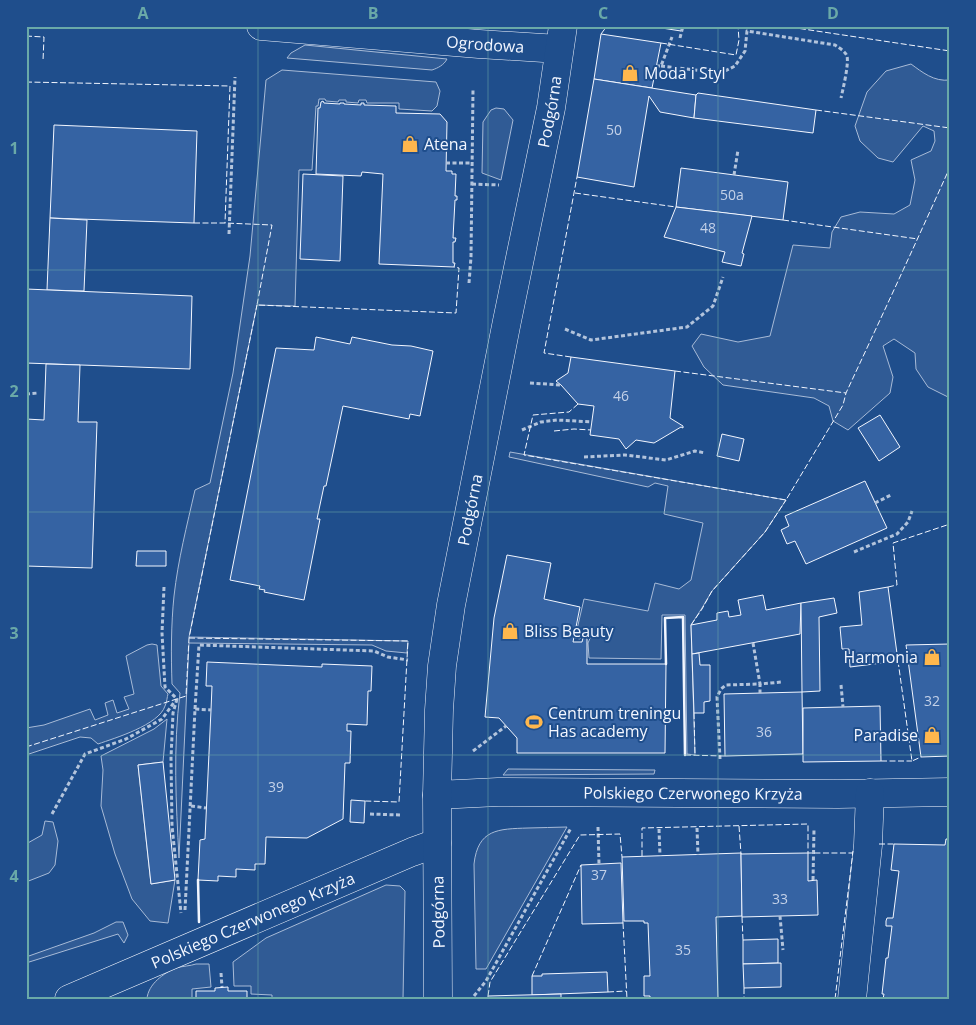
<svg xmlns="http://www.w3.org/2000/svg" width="976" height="1025" font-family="'Open Sans',sans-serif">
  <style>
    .green { fill: #305b95; stroke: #a8bbd7 }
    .building { fill: #3563a3; stroke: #f2f6ff }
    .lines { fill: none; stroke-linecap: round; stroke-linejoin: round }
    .minor-casing { stroke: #f2f6ff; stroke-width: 29 }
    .tertiary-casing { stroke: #f2f6ff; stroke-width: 29 }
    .path { stroke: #b3c4dc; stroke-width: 3; stroke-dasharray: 4 2.5; stroke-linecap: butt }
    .minor { stroke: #1f4e8c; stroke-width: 28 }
    .tertiary { stroke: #1f4e8c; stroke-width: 28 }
    .fence { stroke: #f2f6ff; stroke-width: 1; stroke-dasharray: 6 2.5; stroke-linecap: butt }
    .wall { stroke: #f2f6ff; stroke-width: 2.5 }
    .grid { fill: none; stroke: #6aa9a8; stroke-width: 1; stroke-opacity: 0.55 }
    .labels { text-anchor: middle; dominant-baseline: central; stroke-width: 4; stroke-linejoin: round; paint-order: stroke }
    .number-label { font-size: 14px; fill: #c3d1e8 }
    .street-label { font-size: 16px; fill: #f2f6ff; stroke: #1f4e8c }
    .poi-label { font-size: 16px; fill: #f2f6ff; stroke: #1f4e8c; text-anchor: start }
    .neatline { fill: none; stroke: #6aa9a8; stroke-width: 2 }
    .grid-label { font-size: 16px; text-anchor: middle; font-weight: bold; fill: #6aa9a8 }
  </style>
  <rect width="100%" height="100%" fill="#1f4e8c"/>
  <g class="green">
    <path d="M305,45L447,59C444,65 438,68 432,70L287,58L291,53Z"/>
    <path d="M911,64C922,72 934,82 950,80V398L928,387L916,369L915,353L894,339L883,346L893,377L890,393L848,430L833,421L829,406L814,398L723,385L704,367L692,346L701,334L738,342L770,336L793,245L830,248L832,232L841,217L860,212L894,214L910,205L915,180L911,160L931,151L935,141L934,131L923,126L893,162L878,158L860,141L855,126L867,92L886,71Z"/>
    <path d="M282,70L436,82L440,91L437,106L432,111L399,109V103H367L366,100H359L358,103L346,102V100H339L338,102L326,101L325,99H319L318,106H316L312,170H299L295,306L257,305L189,637L408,641L407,653L386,651L372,645L189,643L179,858C176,803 173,748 180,693L172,684C171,655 171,625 174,596C178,560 187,525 195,490L210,483L233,373L250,256L266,80Z"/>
    <polygon points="496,108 504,109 513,120 501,180 482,173 483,122 491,110"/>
    <polygon points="510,452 786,500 765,532 712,591 702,608 691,625 695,755 687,754 685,615 662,615 661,659 589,658 588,643 591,636 581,636 580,639 575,638 584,599 648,611 655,583 679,589 691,580 703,523 664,514 668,486 655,483 648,487 509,457"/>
    <path d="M152,644L157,645L161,686L168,694C167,697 167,702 165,706C159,725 115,738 98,744L91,738L80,737L26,755V728L44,725L90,709L95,720L108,715L105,703L113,700L117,713L129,709L124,697L134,694L126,656L147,645Z"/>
    <polygon points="167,719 163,762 138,765 151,884 175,880 168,923 150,921 132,899 115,854 101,806 103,770 101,756 154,729"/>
    <polygon points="508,769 655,770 654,774 503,775"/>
    <polygon points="45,821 53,822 58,841 55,865 49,873 26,882 26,844 42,835"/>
    <path d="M567,827L486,969H476L474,864C478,829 498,829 528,828C541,828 554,827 567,827Z"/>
    <polygon points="386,885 400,886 405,891 403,999 272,999 272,995 251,994 251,986 234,986 233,962 266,938"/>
    <polygon points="116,922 123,922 128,935 124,943 118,934 26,963 26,957 94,933"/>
    <path d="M196,964H209L211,987L192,989V998L147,999C148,984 164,973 176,968C183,966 190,966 196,964Z"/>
  </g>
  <g class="building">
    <polygon points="649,26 682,26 681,31"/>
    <polygon points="601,34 661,43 652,88 594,79"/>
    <polygon points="594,79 696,95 694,118 660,112 649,96 634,187 577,177"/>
    <polygon points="698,93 816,110 813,133 694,118 696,95"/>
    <polygon points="323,101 324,103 340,104 340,103 344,103 344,104 361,105 361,103 364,103 364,105 396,106 396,113 440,114 447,122 446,171 452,171 452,174 456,174 455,196 457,196 457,200 455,200 453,238 456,238 455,242 453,242 453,263 455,263 454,267 379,264 383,174 362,172 361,176 316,174 318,108 320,108 321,102"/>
    <polygon points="54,125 197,131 194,223 50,218"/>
    <polygon points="681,168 788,182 783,220 676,207"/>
    <polygon points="303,174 343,176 340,261 300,259"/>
    <polygon points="676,207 752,216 742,253 744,254 741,266 722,262 725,252 664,237"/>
    <polygon points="50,218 87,220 84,291 47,290"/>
    <polygon points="26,289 192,296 190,369 26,363"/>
    <polygon points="316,337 350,344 352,337 392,345 411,346 433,351 420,416 410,414 409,419 343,406 326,486 324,486 317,519 320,519 304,600 264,592 265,590 259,589 260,586 230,580 276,348 314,350"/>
    <polygon points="571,357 675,371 670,418 683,426 683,428 681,427 654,443 636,440 626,449 619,439 590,435 594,406 578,404 561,385 556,381 568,373"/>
    <polygon points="46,364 80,365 78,422 97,422 92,568 26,566 26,419 44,420"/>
    <polygon points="880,415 900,447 879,461 858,428"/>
    <polygon points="722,434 744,439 739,461 717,456"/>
    <polygon points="865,481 887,528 806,564 795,541 787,544 781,530 789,526 785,516"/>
    <polygon points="137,551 166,551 166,566 136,566"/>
    <polygon points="507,555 551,563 544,599 580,607 573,642 582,642 583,638 587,638 587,664 666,664 665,753 517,753 517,738 499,718 485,717 494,618"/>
    <polygon points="888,587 898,661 850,667 849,649 842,649 840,627 862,625 859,592"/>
    <polygon points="763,595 766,610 801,603 800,634 692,654 691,625 717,620 717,613 728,611 729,617 741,615 738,600"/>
    <polygon points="834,598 837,613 819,617 820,691 802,692 801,603"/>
    <polygon points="950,644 950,756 921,757 906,645"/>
    <polygon points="699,653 700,665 710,665 710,701 704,702 704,713 694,713 692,654"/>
    <polygon points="207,662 322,667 322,664 372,666 371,691 368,691 367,725 347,724 347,731 351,731 350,763 345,763 343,819 307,838 266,837 265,864 255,864 255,870 236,869 236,877 218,876 218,881 198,880 200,840 205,839 211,710 212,686 206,686"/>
    <polygon points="802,692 803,754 725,756 724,694"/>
    <polygon points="880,706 881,761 803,762 803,708"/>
    <polygon points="163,762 175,880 151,884 138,765"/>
    <polygon points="351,800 365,801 364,823 350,822"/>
    <polygon points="946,839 950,839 950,999 883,999 884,994 882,994 886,958 888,958 892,926 886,926 886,921 887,918 893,918 899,871 891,870 894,844 945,845"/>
    <polygon points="741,853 742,916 716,917 718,999 650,999 650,996 644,996 644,976 650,976 648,923 644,923 644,921 624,921 622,857"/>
    <polygon points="808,853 808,881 817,880 818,915 742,917 741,854"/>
    <polygon points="621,863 623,923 582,924 581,865"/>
    <polygon points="778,939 778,963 743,964 743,940"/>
    <polygon points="781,963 781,987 744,988 743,964"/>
    <polygon points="607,972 608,992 532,995 532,976 542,976 542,974"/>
    <polygon points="228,987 228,991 247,991 247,999 196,999 196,991 215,991 215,988"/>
    <polygon points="561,994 561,999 488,999 488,996"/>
  </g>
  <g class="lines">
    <g class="minor-casing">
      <g id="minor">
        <path id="s1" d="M261,26L479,44L559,49"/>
        <path id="s2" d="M437,795L498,792L838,794L950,792"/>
        <path id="s3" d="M69,999L412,852L437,843"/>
        <polyline points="852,999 868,845 870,793"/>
      </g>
    </g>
    <g class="tertiary-casing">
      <g id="tertiary">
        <path id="s4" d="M438,999L437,795L439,710L442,666L451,605L507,321L551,108L563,26"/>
      </g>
    </g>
    <g class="path">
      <polyline points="929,26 933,27"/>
      <polyline points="680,38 683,26"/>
      <polyline points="656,66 661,66 672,37"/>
      <path d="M661,66L721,73L735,66L745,51L747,31L835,45C839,48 845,51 847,56C849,64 843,89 841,98"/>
      <polyline points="446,163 472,163"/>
      <polyline points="734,175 738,150"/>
      <polyline points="472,184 499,185"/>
      <polyline points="229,234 235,77"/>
      <polyline points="469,283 471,257 473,90"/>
      <polyline points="565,329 591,340 687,327 713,306 723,277"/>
      <polyline points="530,383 561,385"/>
      <polyline points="26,394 38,393"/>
      <polyline points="522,430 541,422 557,420 592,422"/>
      <polyline points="584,457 625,455 666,460 695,451 705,453"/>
      <polyline points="875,503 891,495"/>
      <polyline points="854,552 897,534 908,522 912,511"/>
      <polyline points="164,587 162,633 165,687 177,699 173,713 171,758 172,826 181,913"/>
      <polyline points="753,643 760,684 781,682"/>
      <polyline points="841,685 843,707"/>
      <polyline points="195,709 199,645 374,651 388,657 408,660"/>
      <polyline points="473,751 506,726"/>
      <polyline points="720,759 717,697 721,689 726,685 760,684 760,693"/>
      <polyline points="191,806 206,808"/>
      <polyline points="52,814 85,754 126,739 162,719 175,701"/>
      <polyline points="370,814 401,815"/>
      <polyline points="598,827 599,864"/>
      <polyline points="697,828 698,855"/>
      <polyline points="659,829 660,856"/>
      <polyline points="813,880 814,829"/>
      <polyline points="185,910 195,709 211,710"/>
      <polyline points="780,916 783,950"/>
      <polyline points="221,973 222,987"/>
      <polyline points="474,996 486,981 571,828"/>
    </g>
    <use href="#minor" class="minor"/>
    <use href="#tertiary" class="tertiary"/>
    <g class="fence">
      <polyline points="783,26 950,51"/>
      <polyline points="601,34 607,26"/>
      <polyline points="26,36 44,37 43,61"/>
      <polyline points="661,43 736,55 739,40 738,26"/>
      <polyline points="26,82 230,86 225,223"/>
      <polyline points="816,110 950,128"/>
      <polyline points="575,193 676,207"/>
      <polyline points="783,220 918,239"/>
      <polyline points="194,223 225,223 272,225 257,305 456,313 459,268 454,267"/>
      <polyline points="571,357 544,353 577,177"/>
      <polyline points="675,371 846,393"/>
      <path d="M578,404L569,412L533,415L524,455L786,500L843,405L846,393C881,318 916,243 950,167"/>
      <polyline points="554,431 574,429 591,430"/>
      <polyline points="888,587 897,585 893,543 950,524"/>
      <polyline points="691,625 702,609 712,591 765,532 786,500"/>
      <polyline points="189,638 408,641 399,802 365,801"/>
      <polyline points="898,661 912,761 921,757"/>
      <polyline points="694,713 695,755"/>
      <polyline points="26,747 186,696 189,638 257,305"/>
      <polyline points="685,755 725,756"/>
      <polyline points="881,761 912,761"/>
      <polyline points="739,826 741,854"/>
      <polyline points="879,844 894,844"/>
      <polyline points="642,856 642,828 808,824 808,853 853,853"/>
      <polyline points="742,917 743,940"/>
      <polyline points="623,923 627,999"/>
      <polyline points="532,976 581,865"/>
      <polyline points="744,988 744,999"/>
      <polyline points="608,992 626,991"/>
      <polyline points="488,996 490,982 580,835 620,834 622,857"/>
      <polyline points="835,999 853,851"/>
    </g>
    <g class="wall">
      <polyline points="666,664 665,618 683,617 685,755"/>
      <polyline points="198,880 199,922"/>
    </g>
  </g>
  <path class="grid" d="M258,26V999M488,26V999M718,26V999M26,270H950M26,512H950M26,755H950"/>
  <defs>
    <g id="shop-bare" transform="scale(1.35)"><path d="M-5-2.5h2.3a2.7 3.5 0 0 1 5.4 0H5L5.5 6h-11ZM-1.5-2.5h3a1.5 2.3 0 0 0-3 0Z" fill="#ffb74d" stroke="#1f4e8c" stroke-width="2.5" paint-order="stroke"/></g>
    <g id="stadium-bare" transform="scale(1.35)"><path d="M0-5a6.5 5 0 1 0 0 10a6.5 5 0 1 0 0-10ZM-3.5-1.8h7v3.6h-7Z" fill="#ffb74d" stroke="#1f4e8c" stroke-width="2.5" paint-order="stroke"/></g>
  </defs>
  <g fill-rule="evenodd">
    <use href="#shop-bare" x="630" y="73"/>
    <use href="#shop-bare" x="410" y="144"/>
    <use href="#shop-bare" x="510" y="631"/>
    <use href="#shop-bare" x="932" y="657"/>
    <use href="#stadium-bare" x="534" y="722"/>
    <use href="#shop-bare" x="932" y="735"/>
  </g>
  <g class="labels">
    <g class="number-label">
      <text x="614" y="129">50</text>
      <text x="732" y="194">50a</text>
      <text x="708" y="227">48</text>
      <text x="621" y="395">46</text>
      <text x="932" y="700">32</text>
      <text x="764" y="731">36</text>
      <text x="276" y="786">39</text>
      <text x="599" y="874">37</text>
      <text x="780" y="898">33</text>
      <text x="683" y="949">35</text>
    </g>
    <g class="street-label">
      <text stroke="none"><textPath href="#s1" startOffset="225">Ogrodowa</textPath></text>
      <text stroke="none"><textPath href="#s4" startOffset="898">Podgórna</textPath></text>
      <text stroke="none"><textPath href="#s4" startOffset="492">Podgórna</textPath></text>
      <text stroke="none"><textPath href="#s2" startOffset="256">Polskiego Czerwonego Krzyża</textPath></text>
      <text transform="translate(438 912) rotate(-91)">Podgórna</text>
      <text stroke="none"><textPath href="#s3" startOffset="200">Polskiego Czerwonego Krzyża</textPath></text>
    </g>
    <g class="poi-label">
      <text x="644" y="73">Moda i Styl</text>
      <text x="424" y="144">Atena</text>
      <text x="524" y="631">Bliss Beauty</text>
      <text x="918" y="657" text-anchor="end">Harmonia</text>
      <text x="548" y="713">Centrum treningu<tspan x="548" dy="18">Has academy</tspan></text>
      <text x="918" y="735" text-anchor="end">Paradise</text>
    </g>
  </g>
  <rect width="976" height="1025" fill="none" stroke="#1f4e8c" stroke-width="55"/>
  <rect x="28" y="28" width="920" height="970" class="neatline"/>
  <g class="grid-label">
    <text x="143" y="19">A</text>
    <text x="373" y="19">B</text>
    <text x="603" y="19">C</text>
    <text x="833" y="19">D</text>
    <text x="14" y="154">1</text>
    <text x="14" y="397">2</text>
    <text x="14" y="639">3</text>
    <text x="14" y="882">4</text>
  </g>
</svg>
